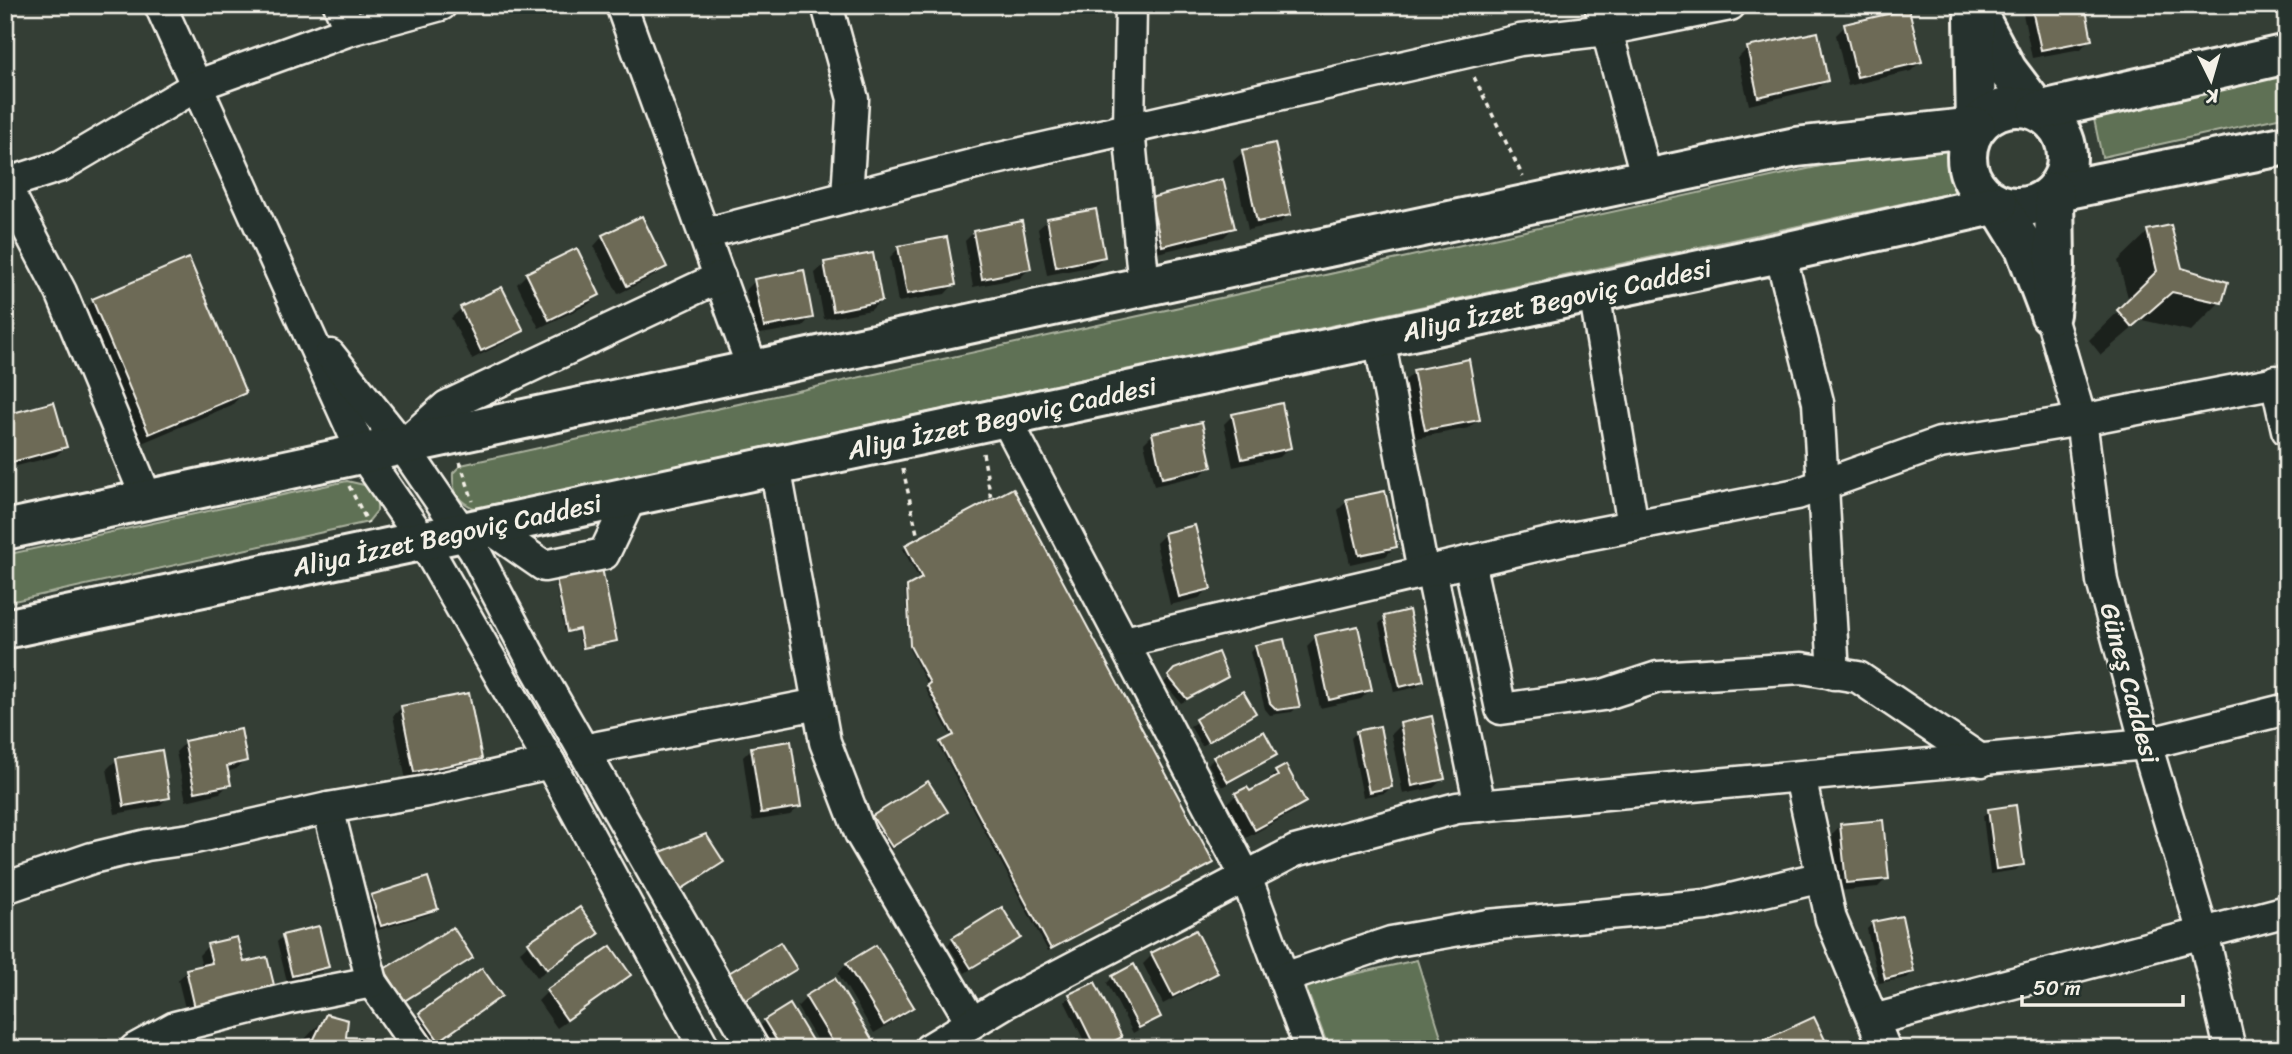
<svg xmlns="http://www.w3.org/2000/svg" width="2292" height="1054" font-family="Sriracha,sans-serif">
  <style>
    .green { fill: #5f7154; stroke: #aab19e; stroke-width: 2 }
    .shadow { fill: #0007 }
    .building { fill: #6d6b56; stroke: #f4f1e8; stroke-width: 2 }
    .lines { fill: none; stroke-linecap: round; stroke-linejoin: round }
    .minor-casing { stroke: #f4f1e8; stroke-width: 35 }
    .major-casing { stroke: #f4f1e8; stroke-width: 44 }
    .path { stroke: #f4f1e8; stroke-width: 3.5; stroke-dasharray: 5 5; stroke-linecap: butt }
    .minor { stroke: #26332d; stroke-width: 30 }
    .major { stroke: #26332d; stroke-width: 38 }
    .labels { text-anchor: middle; dominant-baseline: central; stroke-width: 5; stroke-linejoin: round; paint-order: stroke }
    .street-label { font-size: 26px; fill: #f4f1e8; stroke: #26332d }
  </style>
  <rect width="100%" height="100%" fill="#343e35"/>
  <filter id="ink" filterUnits="userSpaceOnUse"><feTurbulence type="fractalNoise" baseFrequency=".0143" numOctaves="2"/><feDisplacementMap in="SourceGraphic" scale="14" xChannelSelector="R" yChannelSelector="G"/><feConvolveMatrix kernelMatrix="1 2 1 2 8 2 1 2 1" color-interpolation-filters="sRGB"/></filter>
  <g filter="url(#ink)">
    <g class="green">
      <polygon points="2287,62 2287,116 2102,157 2091,105"/>
      <path d="M1948,138L1961,191L476,509C458,502 452,492 453,473L461,465Z"/>
      <polygon points="347,481 364,485 377,498 377,511 368,522 5,603 5,555"/>
      <polygon points="1417,960 1445,1049 1329,1049 1305,985"/>
    </g>
    <g class="shadow">
      <polygon points="2032,5 2090,39 2081,49 2032,58 2023,14"/>
      <polygon points="1845,26 1920,62 1911,71 1848,86 1836,35"/>
      <polygon points="1747,49 1826,80 1817,89 1749,105 1738,58"/>
      <polygon points="1243,152 1289,214 1280,223 1248,230 1233,161"/>
      <polygon points="1151,199 1233,228 1224,237 1153,254"/>
      <polygon points="1048,220 1103,257 1094,266 1047,275 1038,229"/>
      <polygon points="974,232 1029,269 1020,278 973,287 965,241"/>
      <polygon points="2148,232 2181,269 2220,302 2191,331 2142,320 2101,355 2089,340 2129,301 2118,261"/>
      <polygon points="603,236 665,266 656,275 618,294 594,246"/>
      <polygon points="899,248 954,284 945,294 898,302 890,257"/>
      <polygon points="576,250 598,295 589,304 539,328 517,284 527,274"/>
      <polygon points="825,264 880,301 871,310 824,319 815,273"/>
      <polygon points="755,281 811,317 802,327 755,335 746,290"/>
      <polygon points="501,289 522,330 512,339 472,359 451,318 461,309"/>
      <polygon points="93,301 244,392 232,405 137,445 81,313"/>
      <polygon points="2287,310 2287,347 2280,317"/>
      <polygon points="1414,372 1478,419 1469,428 1416,438 1405,381"/>
      <polygon points="1233,415 1290,447 1280,457 1233,467 1224,424"/>
      <polygon points="5,417 65,447 56,456 5,469"/>
      <polygon points="1153,434 1210,466 1201,475 1154,486 1144,443"/>
      <polygon points="1012,490 1209,865 1048,951 939,746 952,738 925,688 928,686 909,649 905,590 920,581 903,549"/>
      <polygon points="1347,501 1395,546 1386,556 1350,564 1338,510"/>
      <polygon points="1165,534 1209,589 1199,598 1170,605 1156,543"/>
      <polygon points="556,574 615,640 612,643 581,649 577,630 565,633 554,577"/>
      <polygon points="1385,618 1423,681 1417,687 1394,692 1379,624"/>
      <polygon points="1316,637 1370,690 1361,699 1320,708 1307,646"/>
      <polygon points="1256,647 1298,706 1292,712 1270,715 1265,709 1250,652"/>
      <polygon points="1175,671 1226,677 1220,683 1181,703 1164,683"/>
      <polygon points="1242,693 1254,713 1202,746 1190,726"/>
      <polygon points="402,707 480,758 471,767 406,780 393,716"/>
      <polygon points="1400,725 1443,779 1433,788 1403,794 1391,734"/>
      <polygon points="1357,732 1391,787 1385,793 1363,797 1351,738"/>
      <polygon points="185,743 246,760 236,769 226,772 229,784 220,793 186,801 176,752"/>
      <polygon points="752,748 800,806 790,815 752,821 743,757"/>
      <polygon points="1275,754 1269,760 1222,787 1208,764 1214,758"/>
      <polygon points="116,760 168,797 159,806 115,814 107,769"/>
      <polygon points="1276,773 1304,802 1295,811 1246,838 1227,804 1236,795 1249,794"/>
      <polygon points="1988,811 2022,864 2016,870 1990,874 1983,816"/>
      <polygon points="945,812 936,821 882,855 864,826 873,817"/>
      <polygon points="1841,825 1887,878 1878,887 1838,891 1832,834"/>
      <polygon points="372,897 436,908 430,914 375,931 366,902"/>
      <polygon points="1873,923 1913,972 1907,978 1879,983 1867,929"/>
      <polygon points="1195,932 1216,972 1207,981 1163,1004 1143,964 1152,955"/>
      <polygon points="597,934 588,943 549,969 530,943"/>
      <polygon points="283,936 327,966 321,972 287,981 277,942"/>
      <polygon points="1019,937 965,973 948,945 953,939"/>
      <polygon points="528,945 546,971 537,977 520,952"/>
      <polygon points="208,946 242,964 187,1016 178,980 187,971 202,967 199,955"/>
      <polygon points="470,958 461,967 394,1008 376,979 385,970"/>
      <polygon points="847,964 912,1007 903,1016 874,1033 838,973"/>
      <polygon points="795,969 789,974 738,1006 729,975"/>
      <polygon points="482,970 500,996 491,1005 430,1049 411,1024 420,1015"/>
      <polygon points="629,975 620,984 557,1028 538,1001 547,992"/>
      <polygon points="1113,977 1159,1016 1153,1022 1133,1033 1107,983"/>
      <polygon points="1070,996 1120,1037 1102,1049 1088,1049 1065,1002"/>
      <polygon points="806,998 871,1040 862,1049 822,1049 797,1007"/>
      <polygon points="327,1016 344,1039 368,1049 282,1049 287,1044 301,1043"/>
      <polygon points="765,1021 815,1049 767,1049 756,1030"/>
    </g>
    <g class="building">
      <polygon points="2031,5 2085,5 2092,40 2041,50"/>
      <polygon points="1909,9 1922,62 1857,77 1844,24"/>
      <polygon points="1818,32 1828,81 1758,97 1747,47"/>
      <polygon points="1275,143 1291,215 1257,222 1242,150"/>
      <polygon points="1223,179 1235,228 1162,246 1150,198"/>
      <polygon points="1096,209 1105,257 1056,267 1047,218"/>
      <polygon points="642,216 667,267 627,286 602,235"/>
      <polygon points="1022,221 1031,269 982,279 973,231"/>
      <polygon points="2171,225 2182,268 2228,282 2222,303 2172,292 2132,327 2117,310 2157,271 2147,230"/>
      <polygon points="947,237 956,285 907,294 898,246"/>
      <polygon points="577,248 600,295 549,320 526,273"/>
      <polygon points="873,253 882,301 833,311 824,262"/>
      <polygon points="189,258 246,393 149,434 92,299"/>
      <polygon points="804,270 813,318 764,327 754,279"/>
      <polygon points="502,287 524,331 481,351 460,307"/>
      <polygon points="1469,359 1480,420 1425,430 1413,370"/>
      <polygon points="54,402 67,447 5,464 5,415"/>
      <polygon points="1282,403 1291,448 1242,459 1232,414"/>
      <polygon points="1202,422 1212,467 1162,478 1152,433"/>
      <polygon points="1013,488 1214,863 1051,949 940,742 954,735 927,685 930,683 910,646 907,586 922,578 905,545"/>
      <polygon points="1385,491 1397,547 1359,555 1346,499"/>
      <polygon points="1195,525 1211,589 1179,597 1164,533"/>
      <polygon points="601,563 617,641 583,648 579,629 567,632 555,573"/>
      <polygon points="1409,610 1424,681 1400,687 1384,616"/>
      <polygon points="1358,626 1372,690 1329,700 1315,635"/>
      <polygon points="1284,639 1300,707 1277,710 1270,703 1255,645"/>
      <polygon points="1218,652 1228,677 1187,699 1168,676 1174,669"/>
      <polygon points="1243,691 1256,713 1208,742 1195,719"/>
      <polygon points="469,693 482,759 414,772 401,706"/>
      <polygon points="1432,716 1445,779 1412,786 1400,723"/>
      <polygon points="1380,726 1392,787 1369,792 1356,731"/>
      <polygon points="241,729 247,761 227,766 231,785 195,792 184,741"/>
      <polygon points="1264,731 1277,755 1228,782 1213,757"/>
      <polygon points="791,741 801,807 761,813 751,747"/>
      <polygon points="162,750 170,798 124,806 116,758"/>
      <polygon points="1286,765 1306,802 1255,830 1235,793 1247,787 1250,791 1278,776 1275,771"/>
      <polygon points="928,781 948,812 892,847 872,816"/>
      <polygon points="2016,805 2024,865 1996,869 1988,809"/>
      <polygon points="1883,820 1889,879 1846,883 1840,824"/>
      <polygon points="706,834 724,862 677,892 658,853"/>
      <polygon points="428,877 438,909 381,926 371,895"/>
      <polygon points="580,907 599,934 547,969 528,942"/>
      <polygon points="1002,907 1021,938 971,968 952,938"/>
      <polygon points="1902,916 1914,972 1885,979 1872,922"/>
      <polygon points="319,926 329,967 292,976 282,935"/>
      <polygon points="453,927 473,958 404,1001 384,969"/>
      <polygon points="1196,930 1218,973 1173,996 1151,953"/>
      <polygon points="237,937 244,962 267,957 275,989 195,1008 186,969 212,963 207,944"/>
      <polygon points="780,942 797,969 744,1001 727,974"/>
      <polygon points="876,945 914,1007 884,1025 846,963"/>
      <polygon points="611,946 631,975 567,1020 546,990"/>
      <polygon points="1134,964 1161,1017 1139,1028 1112,976"/>
      <polygon points="482,968 502,996 439,1041 419,1013"/>
      <polygon points="835,978 873,1041 859,1049 837,1049 805,996"/>
      <polygon points="1095,982 1122,1037 1099,1049 1096,1049 1069,994"/>
      <polygon points="790,1004 817,1049 782,1049 764,1020"/>
      <polygon points="326,1014 348,1020 346,1037 370,1038 370,1049 286,1049 286,1043 314,1039"/>
      <polygon points="1814,1017 1828,1046 1822,1049 1753,1049 1751,1046"/>
    </g>
    <g class="lines">
      <g class="minor-casing">
        <g id="minor">
          <polyline points="160,5 363,454 423,541 550,763 705,1049"/>
          <polyline points="339,5 350,30"/>
          <polyline points="621,5 753,370"/>
          <polyline points="827,5 853,99 847,197"/>
          <polyline points="1131,5 1129,129 1144,287"/>
          <polyline points="1600,5 1647,179"/>
          <polyline points="5,184 61,166 198,85 350,30 441,5"/>
          <polyline points="5,185 61,292 147,499"/>
          <polyline points="704,234 987,161 1520,40 1606,30 1730,5"/>
          <polyline points="1780,253 1818,402 1834,674"/>
          <polyline points="1594,292 1633,526"/>
          <polyline points="2050,314 2081,420 2102,581 2146,744 2203,933 2230,1049"/>
          <polyline points="1379,338 1423,572"/>
          <polyline points="330,355 402,445 474,550 533,662 754,1049"/>
          <polyline points="2276,381 2287,430"/>
          <polyline points="1005,417 1246,877 1310,1049"/>
          <polyline points="403,445 447,406 720,277"/>
          <polyline points="775,466 825,742 860,833 972,1023"/>
          <polyline points="488,527 544,566 604,554 631,497"/>
          <polyline points="1469,561 1501,709 1603,695 1658,677 1802,668 1858,677 1982,761"/>
          <polyline points="1431,570 1480,806"/>
          <polyline points="1124,642 1566,539 1797,494 1940,443 2081,420 2287,380"/>
          <polyline points="583,750 818,704"/>
          <polyline points="1800,777 1831,919 1885,1049"/>
          <polyline points="328,808 372,982 419,1049"/>
          <polyline points="5,888 92,858 147,845 190,839 328,808 427,791 550,763"/>
          <polyline points="1284,978 1391,942 1488,925 1706,905 1822,877"/>
          <polyline points="1873,1020 2287,911"/>
          <polyline points="135,1049 175,1027 291,998 372,982"/>
          <polyline points="929,1049 1005,1003 1295,851 1457,808 2146,744 2287,709"/>
        </g>
      </g>
      <g class="major-casing">
        <g id="major">
          <polyline points="1973,6 2007,70 2038,111"/>
          <polyline points="1974,18 1976,127"/>
          <circle cx="2017" cy="157" r="50"/>
          <polyline points="2038,111 2287,54"/>
          <polyline points="2054,192 2287,145"/>
          <polyline points="1998,204 2025,248 2047,306"/>
          <polyline points="2050,314 2055,265 2054,192"/>
          <polyline points="5,530 1796,147 1976,127"/>
          <polyline points="5,629 1780,253 1998,204"/>
        </g>
      </g>
      <g class="path">
        <polyline points="1474,77 1523,177"/>
        <polyline points="983,453 991,499"/>
        <polyline points="460,462 473,501"/>
        <polyline points="903,469 918,538"/>
        <polyline points="349,486 368,523"/>
      </g>
      <use href="#minor" class="minor"/>
      <use href="#major" class="major"/>
    </g>
  </g>
  <g class="labels">
    <g class="street-label">
      <text transform="translate(1557 300) rotate(-12)">Aliya İzzet Begoviç Caddesi</text>
      <text transform="translate(1002 418) rotate(-12)">Aliya İzzet Begoviç Caddesi</text>
      <text transform="translate(447 535) rotate(-12)">Aliya İzzet Begoviç Caddesi</text>
      <text transform="translate(2130 683) rotate(75)">Güneş Caddesi</text>
    </g>
  </g>
  <rect width="2292" height="1054" fill="none" stroke="#26332d" stroke-width="28"/>
  <rect x="14" y="14" width="2264" height="1026" fill="none" stroke="#f4f1e8" stroke-width="2.5" filter="url(#ink)"/>
  <g transform="translate(2211 80) rotate(175)" stroke="#26332d" stroke-width="5" paint-order="stroke">
  <path d="M0-5L12 26L0 18L-12 26Z" fill="#f4f1e8"/>
  <text y="-10" font-size="19" font-weight="bold" text-anchor="middle" fill="#f4f1e8">K</text>
  </g>
  <path d="M2022 995v10h161v-10" fill="none" stroke="#f4f1e8" stroke-width="3.5"/>
  <text x="2033" y="995" font-size="21" fill="#f4f1e8" stroke="#26332d" stroke-width="5" paint-order="stroke">50 m</text>
</svg>
